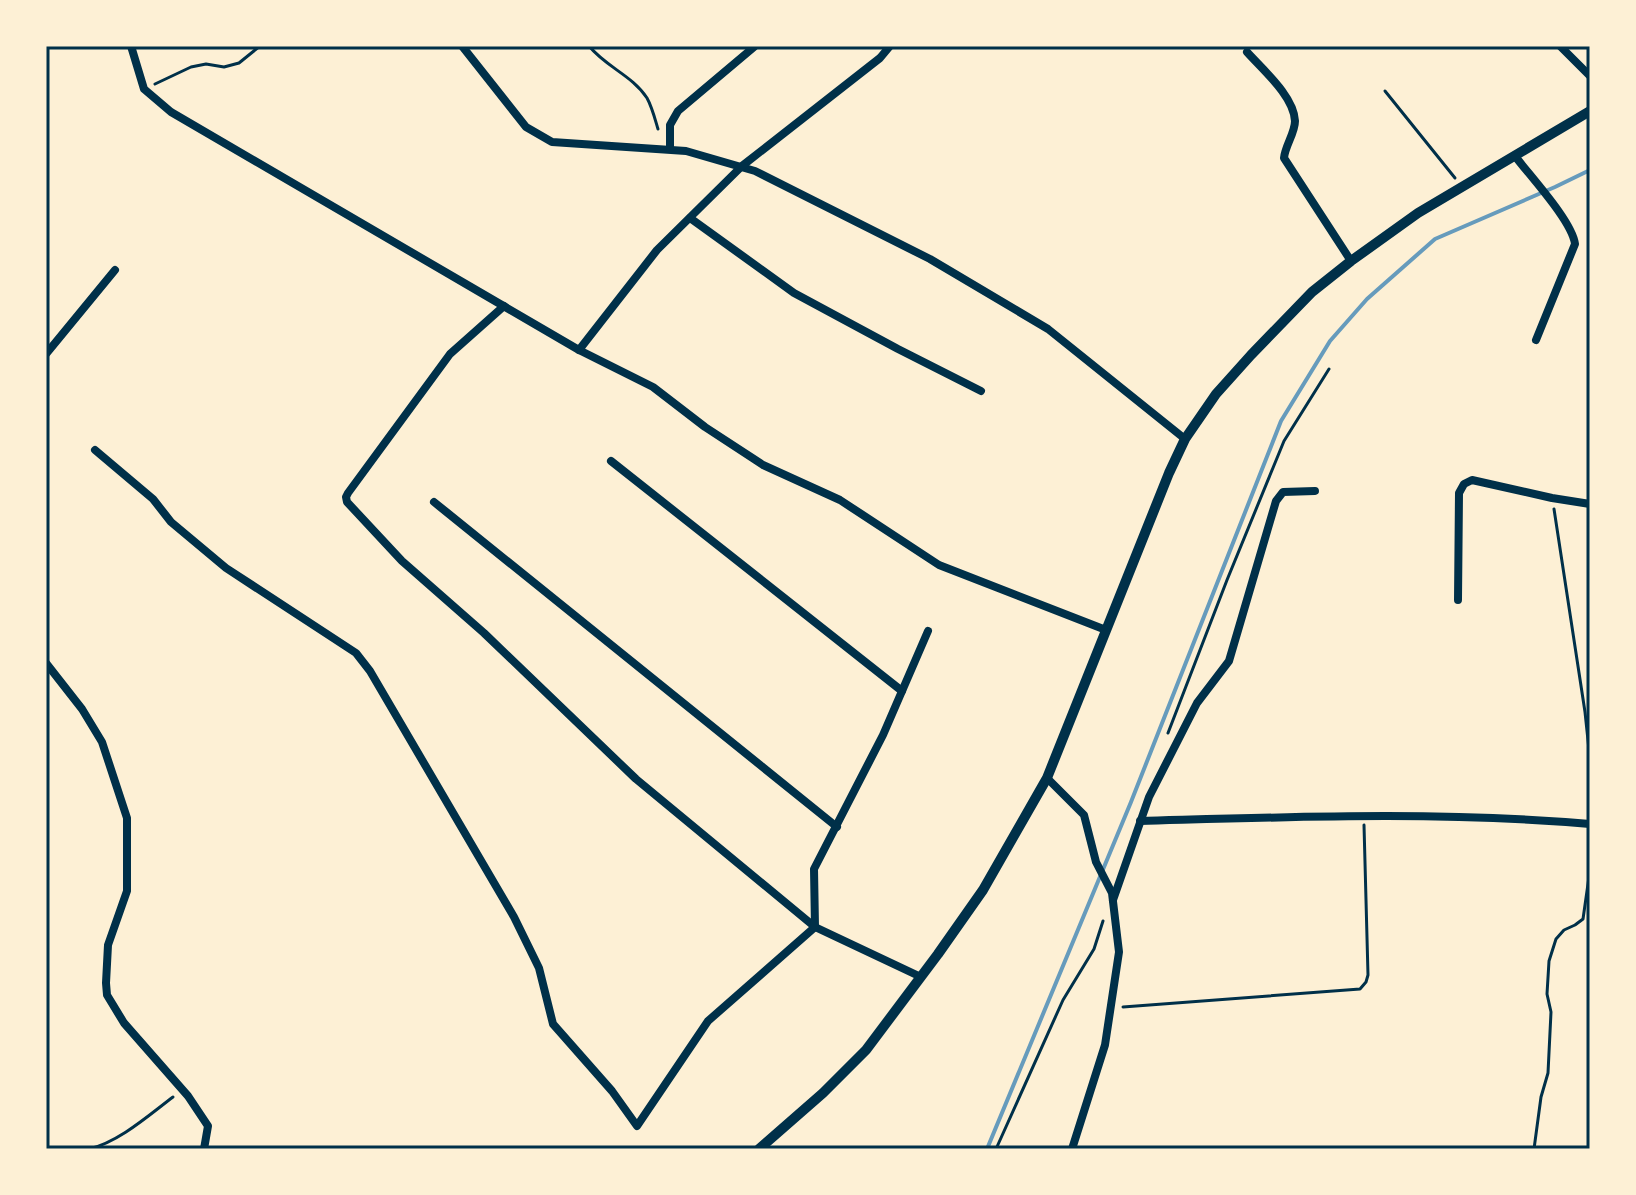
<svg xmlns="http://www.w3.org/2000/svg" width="1636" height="1195" font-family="'Exo 2',sans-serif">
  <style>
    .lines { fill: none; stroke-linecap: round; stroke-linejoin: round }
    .stream { stroke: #669bbc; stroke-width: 4 }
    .path { stroke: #003049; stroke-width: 3 }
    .minor { stroke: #003049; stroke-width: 8 }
    .tertiary { stroke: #003049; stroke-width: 10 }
    .neatline { fill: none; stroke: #003049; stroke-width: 3 }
  </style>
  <rect width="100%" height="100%" fill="#fdf0d5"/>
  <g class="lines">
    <polyline class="stream" points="987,1149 1131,802 1281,421 1330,341 1367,299 1435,239 1555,187 1590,170"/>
    <g class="path">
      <path d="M589,46C606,67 633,76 647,98C652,107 655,119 658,129"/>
      <polyline points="155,84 191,67 206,64 224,67 239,63 260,46"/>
      <polyline points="1385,91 1455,178"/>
      <polyline points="1554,509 1585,712 1590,759"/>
      <polyline points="1168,733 1227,580 1284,441 1329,369"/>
      <polyline points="1123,1007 1360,989 1366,982 1368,975 1364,825"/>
      <path d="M89,1149C119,1142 149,1115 173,1097"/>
      <polyline points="996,1149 1063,1000 1094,949 1103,921"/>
      <polyline points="1534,1149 1541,1097 1548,1073 1551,1012 1547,994 1549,961 1556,939 1564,930 1575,925 1583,919 1590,870"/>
    </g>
    <g class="minor">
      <polyline points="131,46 144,89 171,112 579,350 653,387 705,427 763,465 840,500 939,565 1106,630"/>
      <polyline points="462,46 526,127 552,142 686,151 755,171 930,259 1048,329 1185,439"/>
      <polyline points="1560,46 1590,76"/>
      <path d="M1247,52C1262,69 1294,96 1295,121C1295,133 1285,146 1284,158L1351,261"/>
      <polyline points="670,149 670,125 678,111 754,47"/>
      <path d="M1515,156C1530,176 1572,221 1575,244L1536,340"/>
      <polyline points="690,218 794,293 898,349 981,391"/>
      <polyline points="504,306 450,354 348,493 346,497 347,502 402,561 484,633 636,779 815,927 921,977"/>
      <polyline points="579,350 657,250 742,166 880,58 890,46"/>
      <polyline points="46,354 115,270"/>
      <polyline points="95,450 153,499 171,522 226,568 356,653 370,671 514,917 539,968 553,1024 612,1091 637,1126 708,1021 815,927 814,869 883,735 928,631"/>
      <polyline points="611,461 902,691"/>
      <polyline points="434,502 837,827"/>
      <polyline points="1458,600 1459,493 1464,484 1472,480 1552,498 1590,504"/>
      <polyline points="46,663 82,709 102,742 127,818 127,891 108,945 106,983 107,995 124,1023 188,1096 208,1126 204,1149"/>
      <polyline points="1047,778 1084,815 1096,862 1112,893 1119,952 1105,1045 1072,1149"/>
      <path d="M1140,821C1290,817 1441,811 1590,824"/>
      <polyline points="1113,900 1149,797 1197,703 1229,661 1276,501 1283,492 1315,491"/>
    </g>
    <polyline class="tertiary" points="759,1149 823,1093 866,1050 938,954 983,890 1047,778 1169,473 1185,439 1216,394 1251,355 1312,292 1351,261 1418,213 1590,111"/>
  </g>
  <rect width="1636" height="1195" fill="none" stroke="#fdf0d5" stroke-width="96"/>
  <rect x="48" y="48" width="1540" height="1099" class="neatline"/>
</svg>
